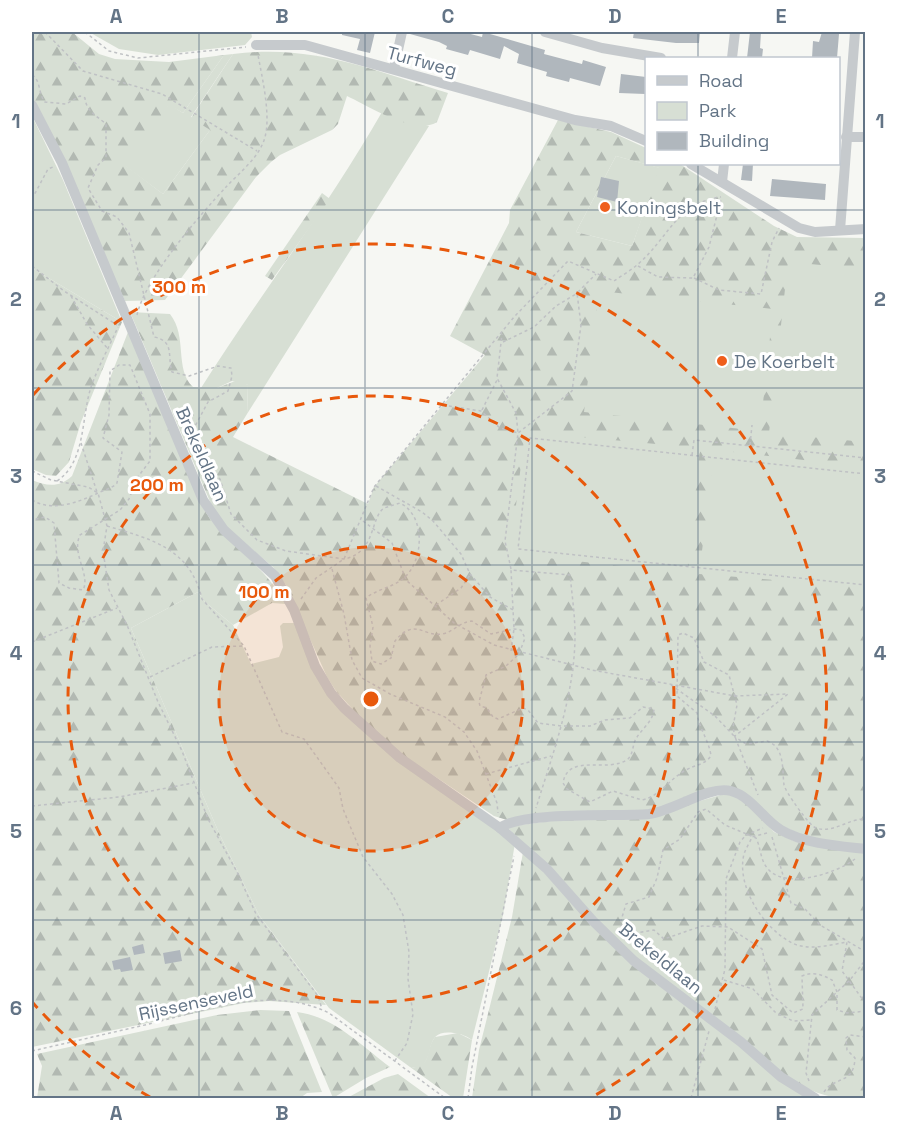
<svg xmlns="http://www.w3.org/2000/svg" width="897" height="1130" font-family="'Space Grotesk',sans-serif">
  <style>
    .green { fill: #d7dfd4 }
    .forest { fill: url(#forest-firs); fill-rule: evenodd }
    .building { fill: #b0b7bd }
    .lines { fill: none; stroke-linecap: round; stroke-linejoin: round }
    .path { stroke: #bfc1c4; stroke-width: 1.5; stroke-dasharray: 3 3; stroke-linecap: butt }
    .street { stroke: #c6cacd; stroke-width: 10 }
    .grid { fill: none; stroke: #637486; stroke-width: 1.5; stroke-opacity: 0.55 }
    .ring { fill: none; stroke: #e8590c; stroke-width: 3; stroke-dasharray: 10 8 }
    .poi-dot { fill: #ef5e1b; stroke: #fff; stroke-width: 2 }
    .labels { text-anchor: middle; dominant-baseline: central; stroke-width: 6; stroke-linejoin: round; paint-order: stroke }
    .street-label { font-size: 18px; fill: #637486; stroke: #fff }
    .poi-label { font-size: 18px; fill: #637486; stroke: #fff; text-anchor: start }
    .centre { fill: #e8590c; stroke: #fff; stroke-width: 3 }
    .ring-label { font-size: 18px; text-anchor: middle; font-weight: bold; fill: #e8590c; stroke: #fff; stroke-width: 6; stroke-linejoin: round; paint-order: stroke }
    .neatline { fill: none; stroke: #637486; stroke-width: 2 }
    .grid-label { font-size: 20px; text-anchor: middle; font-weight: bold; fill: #637486 }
  </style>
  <defs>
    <pattern id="forest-firs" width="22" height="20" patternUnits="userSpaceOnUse" patternTransform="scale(1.5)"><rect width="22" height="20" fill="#d7dfd4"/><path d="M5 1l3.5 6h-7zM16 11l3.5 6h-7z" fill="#b2b9b2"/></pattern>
  </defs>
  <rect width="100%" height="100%" fill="#f6f7f3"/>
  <g class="green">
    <polygon points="89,32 251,32 252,37 245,45 158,55 119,49"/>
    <polygon points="233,54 191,117 210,130 163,194 124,165 169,104 183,113 224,55"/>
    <path d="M382,112L429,126L247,414L248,385L232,381L217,388H201C260,295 327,208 382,112Z"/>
    <polygon points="32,116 63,180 122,322 32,268"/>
    <polygon points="616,156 660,168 632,246 576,232"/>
    <polygon points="782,249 865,257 865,596 501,561 514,426 588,281"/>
    <path d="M198,592L205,602L233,625L251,664L279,657L283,647L280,626L283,623H295L320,683L515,843L503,915L472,1040C466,1036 462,1034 454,1033C423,1029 436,1055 421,1067H410L329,1008L259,915L219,833L131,628Z"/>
  </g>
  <g class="forest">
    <path d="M32,32H72L99,54L115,59L169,62L224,55L183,113L169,105L125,165L163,194L210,130L191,118L233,54C315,44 371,70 448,93L437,122C416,136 368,106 347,96L338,124L332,130L280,155L271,162L256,177L165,300L125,301L32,98Z"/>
    <path d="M558,120L611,132L646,148V164H680L774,226L797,237L865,238V269L788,262L769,433L865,442V467L715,450L699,574L865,587V846L811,839L780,825L734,787L651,810L507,820L494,816L400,753L357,714L336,691L327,677L286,585L273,567L227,528L214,511L130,312L170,314C188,337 174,369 193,387L217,388L238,380L248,385L247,414L233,437L368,504L374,487L485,355L450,336L509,223L510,210ZM616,156L659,168L632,246L576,232ZM599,291L773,309L760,431L584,412ZM525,432L700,448L687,573L510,554Z"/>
    <polygon points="322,193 330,199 272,280 265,276"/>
    <polygon points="32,268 122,322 81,422 69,462 56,476 46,475 32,469"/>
    <path d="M128,332L203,508C227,545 264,564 286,604L272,603L233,625L205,602L198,592L131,628L219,833L259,915L326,1005L269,1001L244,1003L32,1047V480C47,486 59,488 72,476Z"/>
    <path d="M727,793L748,804L774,832L794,841L865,852V1098C828,1098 820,1097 788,1077L615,941L507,827L565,819H639Z"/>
    <path d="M523,852C612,940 707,1023 806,1098H472L479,1050L512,917Z"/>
    <polygon points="260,1010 289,1011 322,1092 307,1093 300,1098 37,1098 42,1066 37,1054 217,1015"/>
    <path d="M297,1012C333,1016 362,1046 390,1067L366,1078L333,1098Z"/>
    <path d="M458,1033L472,1040L463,1098H453L410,1067C432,1069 425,1050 435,1037Z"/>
    <polygon points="398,1074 431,1098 347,1098 384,1078"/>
  </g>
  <g class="building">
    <polygon points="342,32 375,32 370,53 357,50 360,39 342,35"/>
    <polygon points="411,32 463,32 482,37 483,32 545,50 544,54 582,64 583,60 606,67 600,86 570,78 569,82 546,76 547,72 517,63 519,54 504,46 500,59 470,50 468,55 446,49 447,46 439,42 410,34"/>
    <polygon points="634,32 700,32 699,43 676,43 633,38"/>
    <polygon points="750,32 761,32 760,48 763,49 762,58 747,58"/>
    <polygon points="822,32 839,34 837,58 812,58 813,41 819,42"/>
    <polygon points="621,74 646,77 645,94 619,93"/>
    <polygon points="743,164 753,164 752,181 741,180"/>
    <polygon points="601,177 619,181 617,202 597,197"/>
    <polygon points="772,179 826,184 825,200 770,196"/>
    <polygon points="143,944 145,953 134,955 132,947"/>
    <polygon points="180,950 182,961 165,964 163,953"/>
    <polygon points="130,957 133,970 121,972 120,969 114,970 112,961"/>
  </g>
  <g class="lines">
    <g class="path">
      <polyline points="45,32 83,71 162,94 257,151"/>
      <polyline points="85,32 109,51 138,58 246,47"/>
      <path d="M32,75C41,80 38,94 45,102L66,104L80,96L85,98C86,111 97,116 106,124V158L98,165L88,188L102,211L117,217L129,233L154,337C175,341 167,356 172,372L189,376L218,366L231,368L232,376L228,391L208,402L193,430L197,455L207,469L220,479L231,514L257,540L286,551L344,559C376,553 370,518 384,508L400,503C426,516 424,560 404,578C392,588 377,589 366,598L373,627L370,646L372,661L381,664L391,658L395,641C415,617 423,637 442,634C454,632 459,622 472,621L491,634L514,629L521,630L525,638L519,654L506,666L486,675L479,702L480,706L487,708L493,717L498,719L523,708L528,710L538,723L561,726H590L605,720L630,718L643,707L654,709C653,721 643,728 637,737C632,744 634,753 628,759C609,774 568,752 563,783L567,789L590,802L613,791L642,800C661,796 670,778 686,770C696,764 703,766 711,756C709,740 699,729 697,713L677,696L678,635L683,633L694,638L704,662L729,675L737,705L733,727L735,737L746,744L767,741C785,747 782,769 784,785C785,791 810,827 816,828C833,834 849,818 866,819"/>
      <polyline points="32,199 48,169 53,167"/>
      <polyline points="32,266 64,291 117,325"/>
      <polyline points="638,266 658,277 693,278 709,247 721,199"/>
      <polyline points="694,278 719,290 761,294 772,242 779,228"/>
      <polyline points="71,296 87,324 108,349"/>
      <path d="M137,315C145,278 199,216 226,187C239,173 260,157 265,137C271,115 262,77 258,55"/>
      <polyline points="503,342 534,327 556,306 576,294"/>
      <polyline points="443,405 481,411 500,428 518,433 516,413 497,378 502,334"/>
      <polyline points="482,410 497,380"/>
      <polyline points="81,443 97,492"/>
      <polyline points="750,445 752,425"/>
      <polyline points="692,455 694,440 866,458"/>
      <polyline points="32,471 51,480 88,487 98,493 107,526 103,551 109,590 127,625 158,702 182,751 208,819 237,872 256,914 318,996 322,1009"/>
      <polyline points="866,474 530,438 518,549 866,585"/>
      <path d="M57,481C86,462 81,418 91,387C98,367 109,347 118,327"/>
      <polyline points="376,486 422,512 433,521 461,554 470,574 490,597 513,610"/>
      <path d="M32,500C52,512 76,503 96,494C103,490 112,489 117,483L122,452L103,438L109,415L110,371L119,365H130L150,414V461L137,478L129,499L120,510L80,535C71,554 91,575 83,590L69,588L59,583L54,523L45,517L32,520"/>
      <polyline points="363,521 392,543 406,580 454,623 494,645 592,670 735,696 788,694 735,736"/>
      <path d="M107,526C151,539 190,548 202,599L244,646L282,732L304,739L339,788L343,809L363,857L392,894L403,915L409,952L408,979L413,1014L407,1043L394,1062"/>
      <polyline points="332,569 344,614 352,660 362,678 390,694 445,717 464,732 477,751 497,803 498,813"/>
      <polyline points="511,569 505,541 518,433 572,391 581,325 577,293 596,274"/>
      <path d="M301,599L316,578L344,559L374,487L514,317L568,261L614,281C621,276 630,271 637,265C668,239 676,203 721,197"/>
      <polyline points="436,605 461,588 470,575"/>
      <polyline points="32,642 117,608"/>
      <path d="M511,651L514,629L511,570L570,575C572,595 575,615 575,635C575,694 553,753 536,808"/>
      <polyline points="150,677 212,647 243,646"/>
      <polyline points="671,685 715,716 735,737 758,795"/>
      <polyline points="486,774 551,756"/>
      <polyline points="32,806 119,797 193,783"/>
      <path d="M767,833L752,837C750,842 746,848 744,854C736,886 763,928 792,943C808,951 830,945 847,942L842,971L866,1004"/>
      <polyline points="772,837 791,903 805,909 820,925 866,952"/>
      <path d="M855,859C837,873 786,890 768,869C760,860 761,848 756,838L725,825L706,809L698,812L680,839L663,850L657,878L649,897L626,904L620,924L629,934L654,930L664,939L702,926L728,927L762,949L772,995L793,1013L803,1009L802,976C813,971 823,975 832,980L837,992V1010L847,1013L866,1011"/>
      <polyline points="724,980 753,989 776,1013 793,1021 810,1020"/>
      <polyline points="715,1009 725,969 726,879 740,842 746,835 763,828"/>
      <path d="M32,1051C71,1042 110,1033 149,1024C206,1010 273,985 329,1013L445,1098"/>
      <polyline points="809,1081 806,1073 812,1015 850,980 866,959"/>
      <path d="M824,1092C834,1076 854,1085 855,1058L847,1050L846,1038L850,1035L866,1037"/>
      <polyline points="468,1098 472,1067 514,856"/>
      <polyline points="691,1098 709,1031"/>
    </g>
    <g class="street">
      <polyline points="545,32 602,48 661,58"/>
      <polyline points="256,45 305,45 575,120 611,126 646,141"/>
      <polyline points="732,58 735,32"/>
      <polyline points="394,68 402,32"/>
      <polyline points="32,105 62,163 203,500 224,530 275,576 294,610 315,666 331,693 344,708 400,758 500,828 547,869 593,921 634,961 741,1042 781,1077 815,1098"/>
      <polyline points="846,137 866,137"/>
      <polyline points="691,164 799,228 815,232 866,229"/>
      <polyline points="722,182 724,164"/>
      <polyline points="840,230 855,32"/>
      <path d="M500,828C521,811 618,817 649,814C674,811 709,785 731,791C751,796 764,820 781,830C805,844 839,846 866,849"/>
    </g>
  </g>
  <path class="grid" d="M199,32V1098M365,32V1098M532,32V1098M698,32V58M698,164V1098M32,210H866M32,388H866M32,565H866M32,742H866M32,920H866"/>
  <circle cx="371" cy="699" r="152" fill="#e8590c" fill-opacity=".12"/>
  <g class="ring">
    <circle cx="371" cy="699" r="152"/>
    <circle cx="371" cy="699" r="303"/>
    <path d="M150 1097A455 455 0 0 1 33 1003M33 395A455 455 0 1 1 592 1097"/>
  </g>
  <g class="poi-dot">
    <circle cx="605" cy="207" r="6"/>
    <circle cx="722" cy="361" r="6"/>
  </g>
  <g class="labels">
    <g class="street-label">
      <text transform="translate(422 61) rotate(15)">Turfweg</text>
      <text transform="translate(202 454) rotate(66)">Brekeldlaan</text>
      <text transform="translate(661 958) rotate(39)">Brekeldlaan</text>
      <text transform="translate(196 1002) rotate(-12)">Rijssenseveld</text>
    </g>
    <g class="poi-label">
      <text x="617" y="207">Koningsbelt</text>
      <text x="734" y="361">De Koerbelt</text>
    </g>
  </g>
  <circle cx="371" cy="699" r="9" class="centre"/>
  <g class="ring-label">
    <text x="179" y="293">300 m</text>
    <text x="157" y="491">200 m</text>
    <text x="264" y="598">100 m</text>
  </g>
  <rect width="897" height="1130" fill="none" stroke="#ffffff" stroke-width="66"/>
  <rect x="645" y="57" width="195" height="108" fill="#ffffff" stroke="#c1c7cf" stroke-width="1.5"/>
  <rect x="657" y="76" width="30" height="9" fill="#c6cacd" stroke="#c1c7cf" stroke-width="1.5"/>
  <text x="699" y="87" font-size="18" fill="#637486">Road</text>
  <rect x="657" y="102" width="30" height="18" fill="#d7dfd4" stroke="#c1c7cf" stroke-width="1.5"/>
  <text x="699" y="117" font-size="18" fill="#637486">Park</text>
  <rect x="657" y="132" width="30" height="18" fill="#b0b7bd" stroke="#c1c7cf" stroke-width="1.5"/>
  <text x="699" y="147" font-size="18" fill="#637486">Building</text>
  <rect x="33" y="33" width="831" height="1064" class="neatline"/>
  <g class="grid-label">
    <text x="116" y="23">A</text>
    <text x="282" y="23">B</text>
    <text x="448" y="23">C</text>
    <text x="615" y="23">D</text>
    <text x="781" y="23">E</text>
    <text x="16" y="128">1</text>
    <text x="880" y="128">1</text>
    <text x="16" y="306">2</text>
    <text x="880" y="306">2</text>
    <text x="16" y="483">3</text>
    <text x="880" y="483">3</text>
    <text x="16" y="660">4</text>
    <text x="880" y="660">4</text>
    <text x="16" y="838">5</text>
    <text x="880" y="838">5</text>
    <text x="16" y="1015">6</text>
    <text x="880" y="1015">6</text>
    <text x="116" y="1120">A</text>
    <text x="282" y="1120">B</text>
    <text x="448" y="1120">C</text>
    <text x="615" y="1120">D</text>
    <text x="781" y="1120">E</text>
  </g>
</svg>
